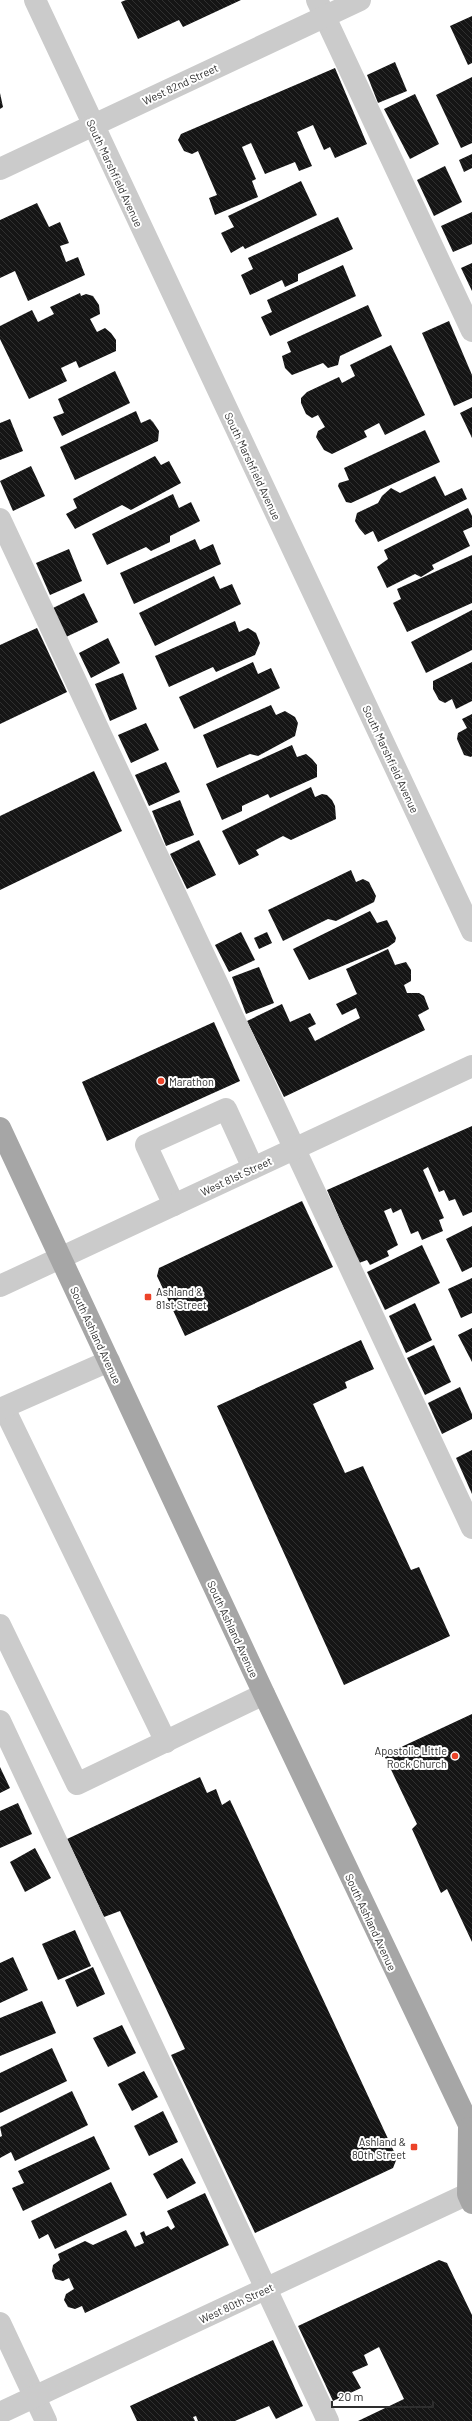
<svg xmlns="http://www.w3.org/2000/svg" width="472" height="2421" font-family="Barlow,sans-serif">
  <style>
    .building { fill: url(#building-back-hatch) }
    .lines { fill: none; stroke-linecap: round; stroke-linejoin: round }
    .minor { stroke: #cbcbcb; stroke-width: 22 }
    .major { stroke: #a6a6a6; stroke-width: 22 }
    .poi-dot { fill: #ec4329; stroke: #fff; stroke-width: 1.5 }
    .labels { text-anchor: middle; dominant-baseline: central; stroke-width: 4; stroke-linejoin: round; paint-order: stroke }
    .street-label { font-size: 11px; fill: #2e2e2e; stroke: #fff }
    .poi-label { font-size: 11px; fill: #2e2e2e; stroke: #fff; text-anchor: start }
  </style>
  <defs>
    <pattern id="building-back-hatch" width="6" height="6" patternUnits="userSpaceOnUse"><rect width="6" height="6" fill="#151515"/><path d="M-1 5l2 2M0 0l6 6M5-1l2 2" fill="none" stroke="#2f2f2f"/></pattern>
  </defs>
  <rect width="100%" height="100%" fill="#fff"/>
  <g class="building">
    <polygon points="126,0 241,0 183,27 179,20 138,39 121,2"/>
    <polygon points="472,16 472,63 468,65 450,26"/>
    <polygon points="395,62 407,91 378,103 367,75"/>
    <polygon points="335,68 367,144 335,158 330,147 324,150 313,125 297,132 312,166 299,171 295,162 265,174 251,143 242,147 256,179 252,181 258,197 215,215 209,198 217,195 198,151 192,154 184,151 178,140 181,134"/>
    <polygon points="472,77 472,143 461,148 436,95"/>
    <polygon points="0,93 3,107 0,109"/>
    <polygon points="415,94 439,144 410,159 384,109"/>
    <polygon points="472,154 472,168 464,172 459,160"/>
    <polygon points="445,166 462,202 434,216 417,180"/>
    <polygon points="301,181 317,215 245,249 243,246 231,253 221,233 234,227 228,216"/>
    <polygon points="37,203 49,227 60,222 69,243 60,246 66,262 78,257 85,275 28,301 15,271 0,278 0,220"/>
    <polygon points="472,212 472,244 453,252 441,226"/>
    <polygon points="338,217 353,249 298,274 298,281 285,287 282,280 250,295 241,275 253,269 248,258"/>
    <polygon points="472,263 472,291 461,268"/>
    <polygon points="343,265 356,296 270,336 261,317 272,312 267,300"/>
    <polygon points="80,293 81,296 86,294 93,296 99,305 100,314 90,319 97,332 105,328 111,333 116,340 116,351 79,368 76,361 61,368 67,381 29,399 0,339 0,326 32,310 38,322 54,314 50,307"/>
    <polygon points="368,305 382,336 340,356 338,365 328,368 323,363 292,375 285,368 282,356 291,352 287,342"/>
    <polygon points="449,321 472,375 472,398 454,406 422,333"/>
    <polygon points="391,345 425,415 385,435 379,423 364,431 367,437 332,454 324,450 316,437 318,431 325,427 318,415 312,418 306,414 301,403 301,398 307,392 339,377 342,383 355,376 350,365"/>
    <polygon points="115,371 130,403 62,436 53,417 64,413 58,399"/>
    <polygon points="472,407 472,438 460,413"/>
    <polygon points="136,411 141,423 150,419 153,422 159,431 158,441 75,480 60,447"/>
    <polygon points="10,419 23,451 0,460 0,423"/>
    <polygon points="425,430 440,462 351,503 346,502 338,486 339,483 349,480 344,468"/>
    <polygon points="155,456 161,465 169,461 181,483 131,510 122,505 75,529 66,514 77,508 73,499"/>
    <polygon points="31,466 45,496 13,511 0,481"/>
    <polygon points="435,476 445,496 462,488 467,499 378,542 373,531 365,535 359,528 355,521 357,513 378,503 382,496 391,488 400,493"/>
    <polygon points="173,494 179,508 191,502 200,521 170,536 170,542 151,551 146,547 107,565 92,534"/>
    <polygon points="468,508 472,516 472,527 463,531 470,546 432,565 434,569 421,577 415,574 387,588 377,567 388,559 384,550"/>
    <polygon points="195,539 200,550 213,544 221,564 134,604 120,573"/>
    <polygon points="69,549 82,581 50,595 36,563"/>
    <polygon points="472,555 472,603 407,632 393,603 401,599 397,589"/>
    <polygon points="214,576 220,589 232,584 241,604 155,646 139,613"/>
    <polygon points="84,593 98,622 66,637 53,608"/>
    <polygon points="472,610 472,650 426,673 411,642"/>
    <polygon points="235,621 239,632 248,628 256,633 260,643 255,655 216,672 213,667 169,687 155,656"/>
    <polygon points="37,628 67,692 0,724 0,645"/>
    <polygon points="108,638 120,663 91,678 79,653"/>
    <polygon points="253,662 258,674 271,668 280,688 194,729 179,697"/>
    <polygon points="472,662 472,701 456,709 452,699 445,703 439,700 433,689 433,681"/>
    <polygon points="123,673 137,709 110,721 95,684"/>
    <polygon points="271,705 276,715 285,711 295,717 298,723 295,736 258,756 250,754 217,768 203,735"/>
    <polygon points="472,714 472,756 471,757 464,755 457,739 458,733 467,728 462,719"/>
    <polygon points="146,723 159,750 131,763 118,735"/>
    <polygon points="292,745 297,757 306,754 312,759 317,765 317,777 270,798 268,794 242,806 242,811 222,820 206,784"/>
    <polygon points="166,762 180,792 149,806 135,775"/>
    <polygon points="94,771 122,831 0,890 0,816"/>
    <polygon points="311,787 315,797 322,794 327,795 332,800 335,806 336,819 291,840 283,836 256,850 259,855 239,865 222,831"/>
    <polygon points="180,800 194,835 166,846 152,811"/>
    <polygon points="199,840 216,875 187,889 170,854"/>
    <polygon points="351,870 356,882 363,879 369,882 376,896 374,902 336,921 328,919 283,941 268,910"/>
    <polygon points="370,911 377,923 387,920 396,938 395,942 388,947 309,980 293,949"/>
    <polygon points="241,932 255,960 229,972 215,945"/>
    <polygon points="267,932 272,943 259,949 254,938"/>
    <polygon points="388,949 395,965 406,962 411,970 411,981 404,985 407,993 419,993 424,996 429,1009 418,1015 425,1030 284,1097 247,1021 282,1004 290,1022 310,1013 316,1024 308,1028 315,1041 360,1018 356,1008 342,1015 336,1004 357,994 346,969"/>
    <polygon points="259,967 274,1003 246,1014 232,977"/>
    <polygon points="214,1022 240,1081 107,1141 82,1082"/>
    <polygon points="472,1126 472,1212 463,1216 455,1199 449,1201 444,1190 439,1192 428,1167 423,1170 444,1218 439,1220 443,1231 422,1240 418,1231 411,1234 401,1209 393,1213 391,1208 384,1211 398,1245 387,1251 389,1256 370,1265 367,1260 359,1263 327,1190"/>
    <polygon points="302,1201 333,1267 185,1336 157,1276 159,1268"/>
    <polygon points="472,1226 472,1267 462,1272 446,1239"/>
    <polygon points="422,1245 440,1283 385,1310 367,1272"/>
    <polygon points="472,1278 472,1313 461,1318 448,1289"/>
    <polygon points="415,1303 432,1340 406,1353 389,1316"/>
    <polygon points="472,1328 472,1362 458,1335"/>
    <polygon points="361,1340 374,1369 345,1382 347,1388 313,1404 345,1473 363,1466 411,1570 419,1567 450,1636 344,1685 217,1406"/>
    <polygon points="434,1345 451,1382 425,1395 407,1358"/>
    <polygon points="460,1387 472,1414 472,1419 442,1434 428,1403"/>
    <polygon points="472,1450 472,1494 456,1458"/>
    <polygon points="472,1714 472,1942 447,1889 441,1893 412,1829 417,1824 384,1755"/>
    <polygon points="0,1767 10,1788 0,1793"/>
    <polygon points="200,1777 207,1793 216,1789 222,1805 230,1800 397,2158 393,2168 255,2233 171,2055 185,2049 120,1911 104,1917 67,1839"/>
    <polygon points="18,1803 32,1834 0,1848 0,1811"/>
    <polygon points="35,1848 51,1878 25,1892 10,1862"/>
    <polygon points="75,1930 91,1966 58,1980 42,1944"/>
    <polygon points="13,1957 28,1990 0,2003 0,1963"/>
    <polygon points="93,1967 105,1994 77,2007 65,1980"/>
    <polygon points="42,2001 56,2033 0,2056 0,2018"/>
    <polygon points="122,2025 136,2053 108,2067 93,2038"/>
    <polygon points="52,2048 67,2081 0,2113 0,2073"/>
    <polygon points="144,2071 158,2097 132,2111 118,2084"/>
    <polygon points="72,2091 88,2125 15,2161 11,2152 0,2158 0,2137 2,2136 0,2127"/>
    <polygon points="163,2111 178,2142 149,2156 134,2126"/>
    <polygon points="94,2136 110,2169 23,2211 12,2188 24,2183 18,2171"/>
    <polygon points="182,2158 196,2183 167,2199 153,2174"/>
    <polygon points="111,2182 127,2215 55,2249 48,2234 39,2239 31,2221"/>
    <polygon points="205,2193 229,2245 85,2313 82,2306 75,2309 68,2307 64,2300 66,2294 74,2289 69,2278 63,2281 55,2279 52,2271 53,2265 60,2260 58,2254 85,2241 93,2245 126,2230 135,2247 144,2243 140,2233 144,2231 146,2236 168,2226 171,2230 175,2227 167,2211"/>
    <polygon points="439,2260 447,2263 472,2315 472,2421 358,2421 404,2399 379,2347 364,2355 368,2365 352,2372 361,2388 333,2401 298,2326"/>
    <polygon points="273,2340 303,2406 276,2419 269,2406 235,2421 198,2421 196,2416 193,2417 195,2421 137,2421 130,2406"/>
  </g>
  <g class="lines">
    <g class="minor">
      <polyline points="35,0 472,931"/>
      <polyline points="317,0 472,331"/>
      <polyline points="0,169 360,0"/>
      <polyline points="0,519 472,1528"/>
      <polyline points="174,1205 146,1145 226,1109 253,1168"/>
      <polyline points="0,1286 472,1066"/>
      <polyline points="4,1408 166,1742"/>
      <polyline points="0,1409 109,1361"/>
      <polyline points="0,1625 77,1784 264,1694"/>
      <polyline points="0,1721 328,2421"/>
      <polyline points="0,2323 46,2421"/>
      <polyline points="0,2413 472,2192"/>
    </g>
    <g class="major">
      <polyline points="0,1128 264,1694 472,2131"/>
      <polyline points="469,2128 468,2194 472,2203"/>
    </g>
  </g>
  <g class="poi-dot">
    <circle cx="161" cy="1081" r="4"/>
    <rect x="144" y="1293" width="8" height="8" rx="2"/>
    <circle cx="455" cy="1756" r="4"/>
    <rect x="410" y="2143" width="8" height="8" rx="2"/>
  </g>
  <g class="labels">
    <g class="street-label">
      <text transform="translate(180 84) rotate(-25)">West 82nd Street</text>
      <text transform="translate(115 173) rotate(65)">South Marshfield Avenue</text>
      <text transform="translate(253 466) rotate(65)">South Marshfield Avenue</text>
      <text transform="translate(391 759) rotate(65)">South Marshfield Avenue</text>
      <text transform="translate(236 1176) rotate(-25)">West 81st Street</text>
      <text transform="translate(96 1335) rotate(65)">South Ashland Avenue</text>
      <text transform="translate(233 1629) rotate(65)">South Ashland Avenue</text>
      <text transform="translate(371 1922) rotate(65)">South Ashland Avenue</text>
      <text transform="translate(236 2303) rotate(-25)">West 80th Street</text>
    </g>
    <g class="poi-label">
      <text x="169" y="1081">Marathon</text>
      <text x="156" y="1291">Ashland &amp;<tspan x="156" dy="13">81st Street</tspan></text>
      <text x="447" y="1750" text-anchor="end">Apostolic Little<tspan x="447" dy="13">Rock Church</tspan></text>
      <text x="406" y="2141" text-anchor="end">Ashland &amp;<tspan x="406" dy="13">80th Street</tspan></text>
    </g>
  </g>
  <path d="M332 2401v6h101v-6" fill="none" stroke="#2e2e2e" stroke-width="2"/>
  <text x="338" y="2401" font-size="12" fill="#2e2e2e" stroke="#ffffff" stroke-width="3" paint-order="stroke">20 m</text>
</svg>
